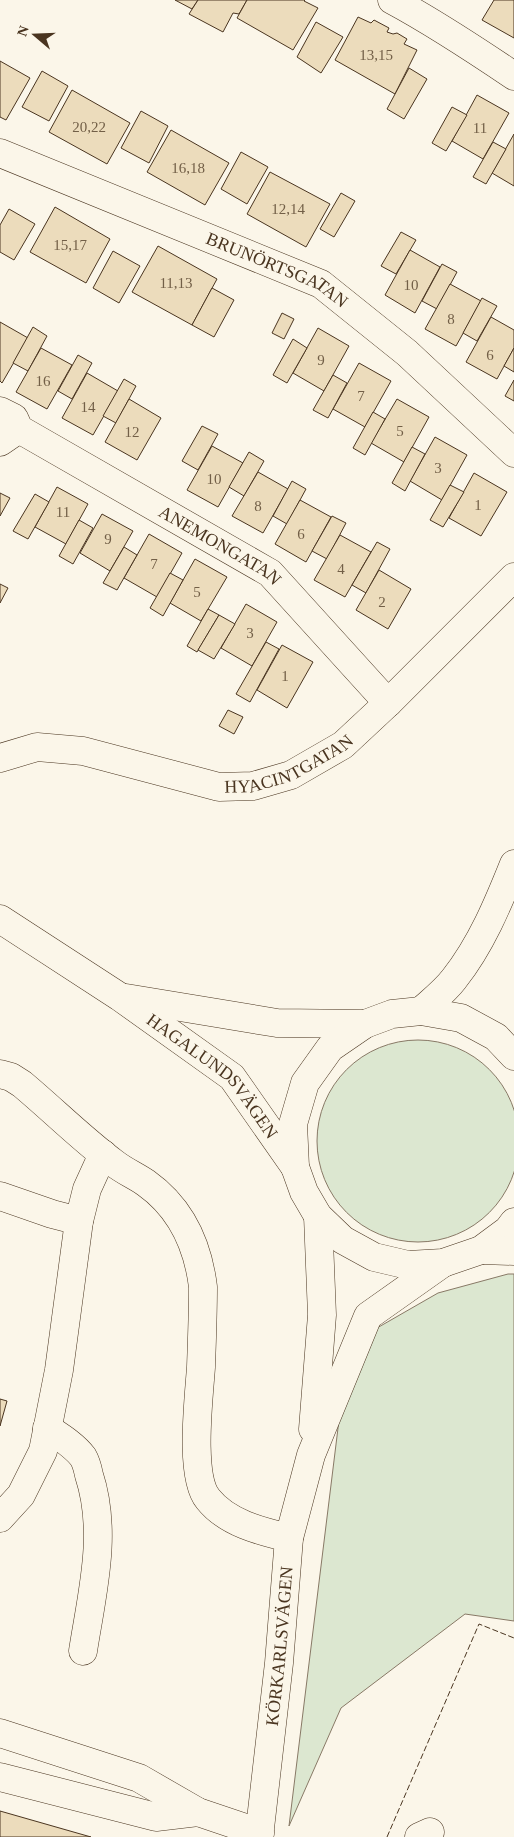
<svg xmlns="http://www.w3.org/2000/svg" width="514" height="1837" font-family="'Times New Roman',serif">
  <style>
    .green { fill: #dce7d0; stroke: #887966 }
    .building { fill: #ecdcbc; stroke: #4a3520 }
    .lines { fill: none; stroke-linecap: round; stroke-linejoin: round }
    .minor-casing { stroke: #4a3520; stroke-width: 29 }
    .major-casing { stroke: #4a3520; stroke-width: 29 }
    .highway-casing { stroke: #4a3520; stroke-width: 29 }
    .minor { stroke: #fbf6e9; stroke-width: 28 }
    .major { stroke: #fbf6e9; stroke-width: 28 }
    .highway { stroke: #fbf6e9; stroke-width: 28 }
    .fence { stroke: #4a3520; stroke-width: 1; stroke-dasharray: 6 2.5; stroke-linecap: butt }
    .labels { text-anchor: middle; dominant-baseline: central; stroke-width: 4; stroke-linejoin: round; paint-order: stroke }
    .number-label { font-size: 15px; fill: #725f47 }
    .street-label { font-size: 18px; fill: #4a3520; stroke: #fbf6e9 }
  </style>
  <rect width="100%" height="100%" fill="#fbf6e9"/>
  <g class="green">
    <circle cx="418" cy="1141" r="101"/>
    <polygon points="508,1274 514,1274 514,1621 465,1614 341,1708 289,1826 339,1420 377,1328 438,1293"/>
  </g>
  <g class="building">
    <polygon points="175,0 198,0 192,9"/>
    <polygon points="198,0 247,0 239,14 233,13 223,32 189,14"/>
    <polygon points="247,0 305,0 304,1 318,8 293,50 237,18"/>
    <polygon points="494,0 514,0 514,38 482,20"/>
    <polygon points="358,17 371,23 374,20 389,28 387,32 393,34 397,33 407,39 404,44 417,50 395,94 335,60"/>
    <polygon points="316,22 343,37 321,73 297,57"/>
    <polygon points="0,61 30,78 6,120 0,117"/>
    <polygon points="409,68 427,79 404,119 387,109"/>
    <polygon points="42,71 68,86 49,121 22,107"/>
    <polygon points="72,90 130,123 107,164 49,132"/>
    <polygon points="477,95 509,113 483,159 452,141"/>
    <polygon points="452,107 467,115 446,151 432,143"/>
    <polygon points="141,111 168,126 149,163 121,148"/>
    <polygon points="171,130 229,163 205,205 147,172"/>
    <polygon points="514,134 514,186 492,173"/>
    <polygon points="493,142 506,149 486,184 473,177"/>
    <polygon points="241,152 268,167 247,204 221,189"/>
    <polygon points="270,172 330,204 306,247 247,214"/>
    <polygon points="341,193 355,201 334,237 320,229"/>
    <polygon points="55,207 110,239 86,283 30,252"/>
    <polygon points="9,209 35,224 14,260 0,252 0,225"/>
    <polygon points="401,232 416,240 396,274 381,266"/>
    <polygon points="158,246 217,279 192,325 132,292"/>
    <polygon points="410,250 440,267 415,313 385,295"/>
    <polygon points="113,251 140,266 119,303 93,288"/>
    <polygon points="442,264 457,272 437,309 422,301"/>
    <polygon points="450,284 481,301 456,346 425,329"/>
    <polygon points="212,288 234,300 214,337 192,325"/>
    <polygon points="482,298 497,306 477,341 463,333"/>
    <polygon points="282,313 294,319 284,339 272,333"/>
    <polygon points="491,317 514,330 514,348 497,379 466,362"/>
    <polygon points="0,322 28,338 2,383 0,381"/>
    <polygon points="33,327 47,336 28,371 13,363"/>
    <polygon points="318,328 349,346 324,391 293,373"/>
    <polygon points="293,339 307,348 287,383 273,375"/>
    <polygon points="41,348 72,365 47,409 16,392"/>
    <polygon points="514,348 514,372 504,366"/>
    <polygon points="78,355 92,363 72,399 58,391"/>
    <polygon points="359,363 391,381 365,427 333,409"/>
    <polygon points="87,373 118,391 93,435 62,418"/>
    <polygon points="333,375 347,383 328,418 313,410"/>
    <polygon points="124,379 136,386 116,423 103,416"/>
    <polygon points="514,380 514,401 505,396"/>
    <polygon points="129,399 161,418 137,460 105,442"/>
    <polygon points="397,399 429,417 404,462 371,443"/>
    <polygon points="373,412 385,419 365,455 353,448"/>
    <polygon points="202,426 218,434 198,470 182,461"/>
    <polygon points="435,437 467,455 442,500 410,481"/>
    <polygon points="212,446 243,463 218,507 187,490"/>
    <polygon points="412,447 425,454 405,491 392,483"/>
    <polygon points="249,452 264,461 244,496 229,487"/>
    <polygon points="258,472 288,489 263,533 232,516"/>
    <polygon points="474,473 507,492 481,536 449,518"/>
    <polygon points="292,481 306,489 287,524 273,516"/>
    <polygon points="450,485 464,492 443,527 430,520"/>
    <polygon points="57,487 88,504 66,544 35,527"/>
    <polygon points="0,493 10,498 0,516"/>
    <polygon points="35,494 49,502 28,539 13,531"/>
    <polygon points="300,500 331,517 306,562 275,544"/>
    <polygon points="102,514 133,531 110,571 80,553"/>
    <polygon points="332,516 346,523 327,559 312,551"/>
    <polygon points="79,520 93,528 73,564 59,556"/>
    <polygon points="149,534 182,553 157,597 124,578"/>
    <polygon points="340,535 371,552 345,597 314,580"/>
    <polygon points="377,542 390,549 366,593 352,585"/>
    <polygon points="124,547 137,555 117,590 103,583"/>
    <polygon points="195,559 227,577 201,621 170,603"/>
    <polygon points="379,570 411,589 388,629 356,610"/>
    <polygon points="170,573 183,580 163,616 150,608"/>
    <polygon points="0,584 8,588 0,603"/>
    <polygon points="246,604 277,622 252,666 221,648"/>
    <polygon points="208,609 219,615 197,652 187,646"/>
    <polygon points="219,615 235,624 214,659 198,650"/>
    <polygon points="266,642 279,649 250,702 236,694"/>
    <polygon points="282,645 313,662 287,708 257,690"/>
    <polygon points="228,710 243,717 234,734 219,726"/>
    <polygon points="0,1399 7,1401 0,1426"/>
    <polygon points="0,1811 91,1837 0,1837"/>
  </g>
  <g class="lines">
    <g class="minor-casing">
      <g id="minor">
        <path d="M392,0C435,23 474,49 514,76"/>
        <path id="s1" d="M0,153L321,284L407,353L514,453"/>
        <path id="s2" d="M0,411L14,418L19,429L270,573L388,703"/>
        <polyline points="0,442 19,429"/>
        <path id="s3" d="M0,758L37,747L83,751L219,787L253,786L291,775L343,745L388,703L514,577"/>
        <path id="s4" d="M0,919L120,997L232,1077L295,1167"/>
        <polyline points="126,998 277,1023 365,1024"/>
        <polyline points="514,1056 496,1037 461,1018 421,1011 392,1014 365,1024 330,1048 305,1083 293,1124 295,1167 304,1192 318,1216 343,1240 374,1257 408,1265 443,1263 481,1250 508,1230 514,1222"/>
        <path d="M0,1074L11,1077L22,1084C53,1110 82,1139 114,1163C124,1171 136,1176 146,1183C181,1208 198,1246 203,1287C203,1313 202,1340 201,1367C199,1397 189,1476 208,1499C227,1523 260,1531 289,1538"/>
        <polyline points="0,1196 52,1214 79,1221"/>
        <path d="M47,1428C59,1436 74,1445 83,1457C86,1462 88,1470 89,1475C108,1533 92,1593 83,1651"/>
        <polyline points="313,1429 322,1315 318,1216"/>
        <polyline points="0,1518 21,1495 43,1451 59,1370 79,1221 87,1189 103,1154"/>
        <polyline points="0,1733 139,1778 198,1812 260,1833"/>
        <polyline points="0,1777 156,1817 198,1812"/>
        <path id="s5" d="M259,1837L279,1663L289,1538L311,1455L368,1316L443,1263"/>
        <polyline points="419,1837 430,1832"/>
      </g>
    </g>
    <g class="major-casing">
      <polyline id="major" points="481,1250 514,1251"/>
    </g>
    <g class="highway-casing">
      <path id="highway" d="M421,1011C432,1001 445,991 454,979C481,945 498,904 514,864"/>
    </g>
    <use href="#minor" class="minor"/>
    <use href="#major" class="major"/>
    <use href="#highway" class="highway"/>
    <polyline class="fence" points="387,1837 479,1624 514,1638"/>
  </g>
  <g class="labels">
    <g class="number-label">
      <text x="376" y="55">13,15</text>
      <text x="89" y="127">20,22</text>
      <text x="480" y="128">11</text>
      <text x="188" y="168">16,18</text>
      <text x="288" y="209">12,14</text>
      <text x="70" y="245">15,17</text>
      <text x="176" y="283">11,13</text>
      <text x="411" y="285">10</text>
      <text x="451" y="319">8</text>
      <text x="490" y="355">6</text>
      <text x="321" y="360">9</text>
      <text x="43" y="381">16</text>
      <text x="361" y="396">7</text>
      <text x="88" y="407">14</text>
      <text x="400" y="431">5</text>
      <text x="132" y="432">12</text>
      <text x="438" y="468">3</text>
      <text x="214" y="479">10</text>
      <text x="478" y="505">1</text>
      <text x="258" y="506">8</text>
      <text x="63" y="512">11</text>
      <text x="301" y="534">6</text>
      <text x="108" y="539">9</text>
      <text x="154" y="564">7</text>
      <text x="341" y="569">4</text>
      <text x="197" y="592">5</text>
      <text x="382" y="602">2</text>
      <text x="250" y="633">3</text>
      <text x="285" y="676">1</text>
    </g>
    <g class="street-label">
      <text stroke="none"><textPath href="#s1" startOffset="301">BRUNÖRTSGATAN</textPath></text>
      <text stroke="none"><textPath href="#s2" startOffset="260">ANEMONGATAN</textPath></text>
      <text stroke="none"><textPath href="#s3" startOffset="300">HYACINTGATAN</textPath></text>
      <text stroke="none"><textPath href="#s4" startOffset="266">HAGALUNDSVÄGEN</textPath></text>
      <text stroke="none"><textPath href="#s5" startOffset="192">KÖRKARLSVÄGEN</textPath></text>
    </g>
  </g>
  <g transform="translate(35 35) rotate(289)" stroke="#fbf6e9" stroke-width="4" paint-order="stroke">
  <path d="M0-4L9 19L0 12L-9 19Z" fill="#4a3520"/>
  <text y="-8" font-size="14" font-weight="bold" text-anchor="middle" fill="#4a3520">N</text>
  </g>
</svg>
